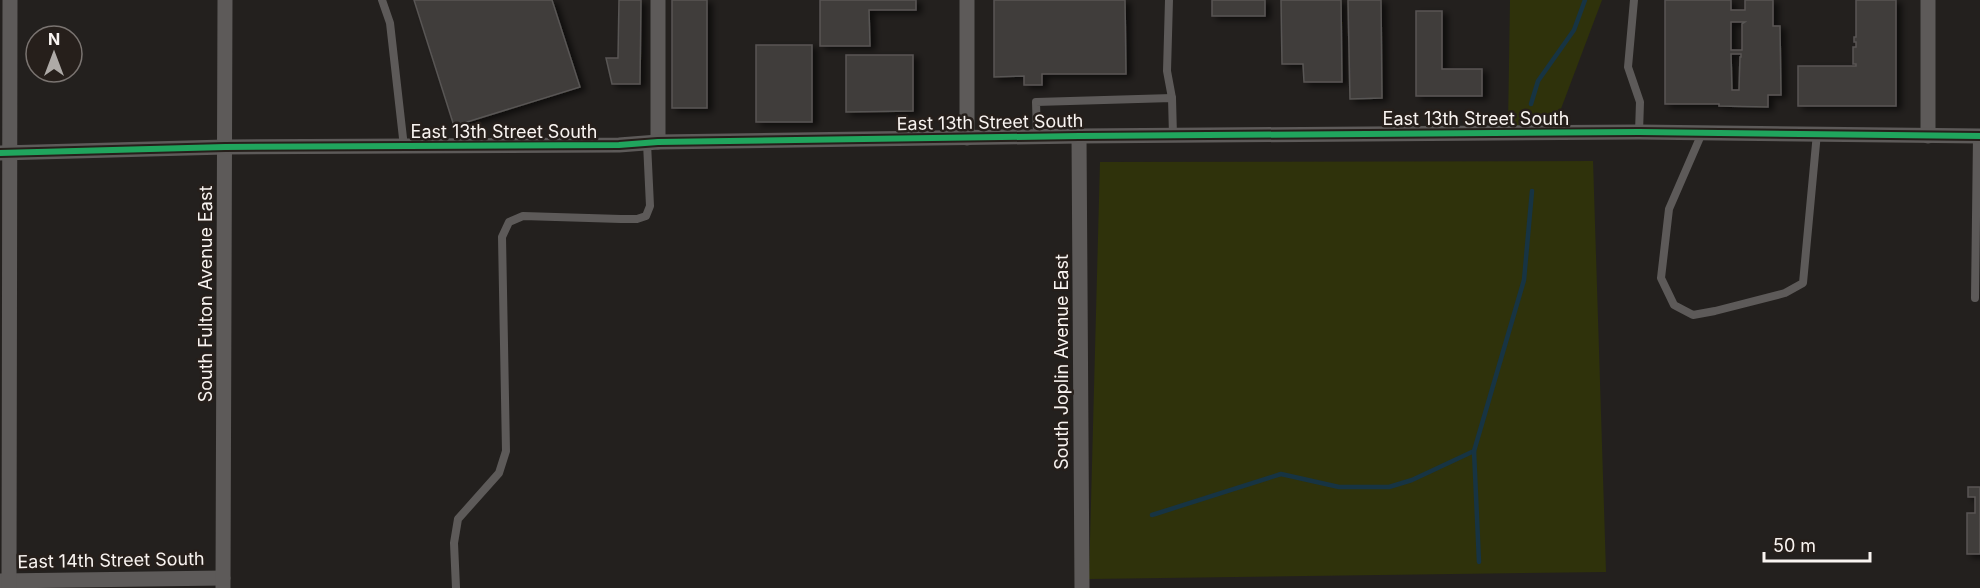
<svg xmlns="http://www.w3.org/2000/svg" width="1980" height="588" font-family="Inter,sans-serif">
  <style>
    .green { fill: #2f320b }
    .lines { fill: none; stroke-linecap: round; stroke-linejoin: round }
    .stream { stroke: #173443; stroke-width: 4.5 }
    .building { fill: #3f3c3b; stroke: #595654; stroke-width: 1.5; fill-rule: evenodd; filter: url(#shadow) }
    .lane { stroke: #5d5a59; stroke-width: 8 }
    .street { stroke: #5d5a59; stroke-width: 15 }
    .cycleway-casing { stroke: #261f1b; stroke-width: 10 }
    .cycleway { stroke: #20a55d; stroke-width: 6 }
    .labels { text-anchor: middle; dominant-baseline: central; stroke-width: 5; stroke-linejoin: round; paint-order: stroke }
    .street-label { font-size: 18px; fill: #f9f4f1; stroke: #261f1b }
  </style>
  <defs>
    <filter id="shadow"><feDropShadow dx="5" dy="3" stdDeviation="3" flood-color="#0009"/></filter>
  </defs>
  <rect width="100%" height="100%" fill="#23201e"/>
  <g class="green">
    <polygon points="1510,0 1602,0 1559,114 1508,128"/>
    <polygon points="1593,161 1606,572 1089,579 1100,162"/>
  </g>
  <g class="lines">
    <g class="stream">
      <polyline points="1531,104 1538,81 1574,30 1585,0"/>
      <polyline points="1152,515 1281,474 1339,487 1389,487 1412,480 1474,451"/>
      <polyline points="1479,562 1474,451 1524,280 1532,191"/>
    </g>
  </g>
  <g class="building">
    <polygon points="414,0 552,0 580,87 454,126"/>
    <polygon points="619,0 641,0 640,84 612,84 606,58 618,58"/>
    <rect x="672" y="0" width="35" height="108"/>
    <polygon points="820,0 916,0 916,10 869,10 870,46 820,46"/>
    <polygon points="994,0 1125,0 1126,74 1042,74 1042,85 1024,85 1024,76 994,77"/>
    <rect x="1212" y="0" width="53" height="16"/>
    <polygon points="1281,0 1341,0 1342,82 1304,82 1303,64 1282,64"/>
    <polygon points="1348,0 1381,0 1382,98 1350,99"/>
    <path d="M1665,0H1731V10H1745V0H1773V26H1780L1781,95H1768V107L1719,106V104H1665ZM1731,22H1745L1742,24V50H1731ZM1731,54H1741V57H1740L1739,90H1732Z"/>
    <polygon points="1856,0 1896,0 1896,106 1798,106 1798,66 1856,66 1856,64 1853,64 1853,47 1856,47 1856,42 1854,42 1854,37 1856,37"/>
    <polygon points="1416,11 1442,11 1442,69 1482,69 1482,96 1416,96"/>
    <rect x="756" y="45" width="56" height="77"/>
    <polygon points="846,55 913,55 913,111 846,112"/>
    <polygon points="1968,487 1980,487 1980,554 1967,554 1967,513 1975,513 1975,497 1968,497"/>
  </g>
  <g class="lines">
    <g class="lane">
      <polyline points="382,0 390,23 404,147"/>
      <polyline points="1169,0 1167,71 1172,98"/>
      <polyline points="1634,0 1628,67 1640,102 1639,132"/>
      <polyline points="1702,133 1669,209 1661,278 1674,305 1693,315 1715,311 1785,293 1803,283 1817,133"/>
      <polyline points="1037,136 1036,102 1172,98 1173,136"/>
      <polyline points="1975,298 1977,136"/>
      <polyline points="456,588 454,543 458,519 499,473 506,451 502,237 509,222 523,216 621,219 637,219 646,216 650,206 647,143"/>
    </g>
    <g class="street">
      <polyline points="658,0 658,142"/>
      <polyline points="1928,0 1928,136"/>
      <polyline points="1079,136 1082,588"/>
      <polyline points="967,138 967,0"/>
      <polyline points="0,153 225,147 619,145 658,142 1079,136 1639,132 1980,136"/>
      <polyline points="0,581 223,578"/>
      <polyline points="9,588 10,0"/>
      <polyline points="223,588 225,0"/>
    </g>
    <g class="cycleway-casing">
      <polyline id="cycleway" points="0,153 225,147 619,145 658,142 1079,136 1639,132 1980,136"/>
    </g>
    <use href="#cycleway" class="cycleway"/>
  </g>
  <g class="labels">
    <g class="street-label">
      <text x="1476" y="118">East 13th Street South</text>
      <text transform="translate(990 122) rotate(-1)">East 13th Street South</text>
      <text x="504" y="131">East 13th Street South</text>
      <text transform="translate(205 294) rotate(-90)">South Fulton Avenue East</text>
      <text transform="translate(1061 362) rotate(-90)">South Joplin Avenue East</text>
      <text transform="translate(111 560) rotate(-1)">East 14th Street South</text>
    </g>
  </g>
  <g transform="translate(54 54)"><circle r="28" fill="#261f1b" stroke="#7a7471" stroke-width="1.5"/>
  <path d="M0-4.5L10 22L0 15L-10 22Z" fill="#aeaaa7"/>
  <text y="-9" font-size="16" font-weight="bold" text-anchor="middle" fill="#f9f4f1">N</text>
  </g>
  <path d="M1764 552v9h106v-9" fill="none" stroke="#f9f4f1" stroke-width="3"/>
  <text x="1773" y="552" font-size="18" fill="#f9f4f1" stroke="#261f1b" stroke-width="4.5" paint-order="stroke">50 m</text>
</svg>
